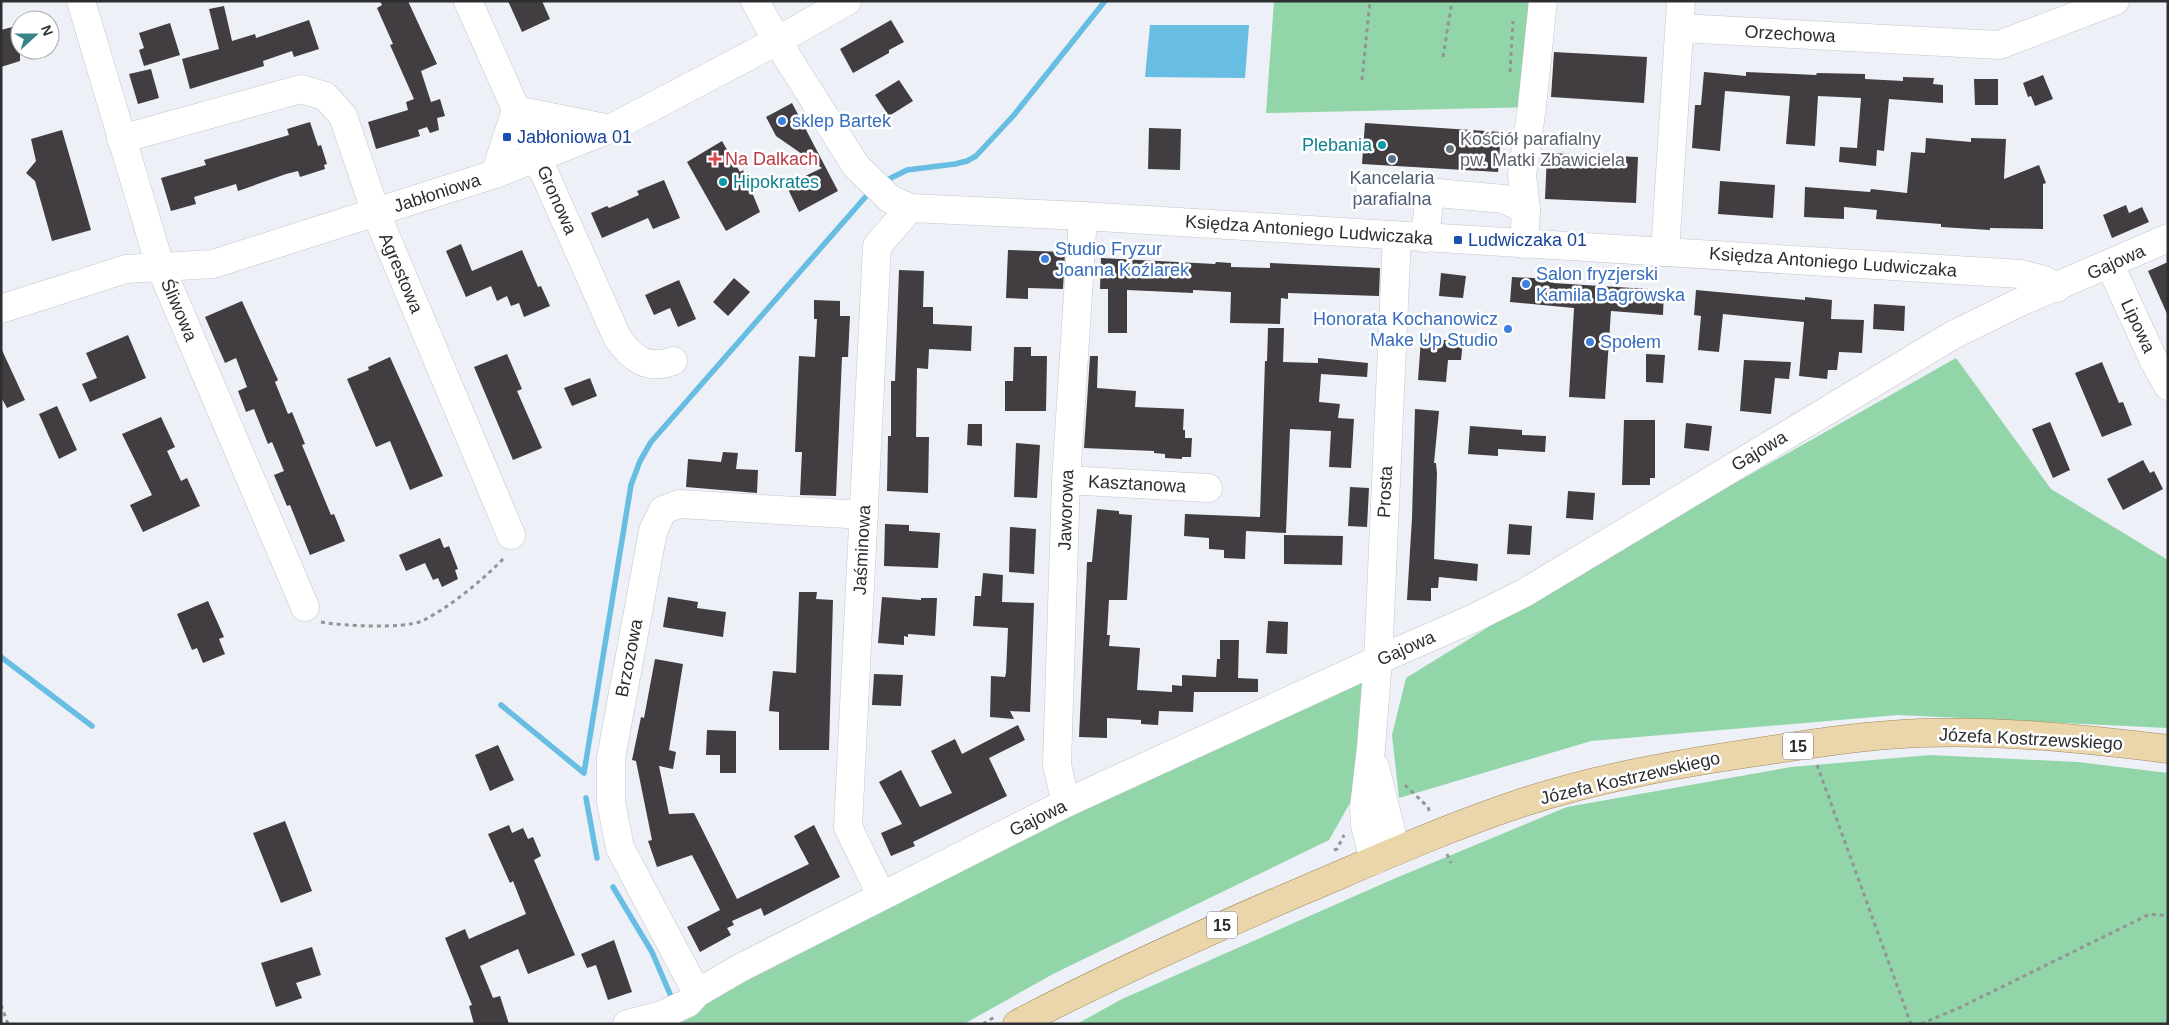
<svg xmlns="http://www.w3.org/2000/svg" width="2169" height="1025" font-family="Arial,sans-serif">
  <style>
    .green { fill: #92d5a9 }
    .water { fill: #67bee2 }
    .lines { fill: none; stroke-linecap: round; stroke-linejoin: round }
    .stream { stroke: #67bee2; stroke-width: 5.5 }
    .building { fill: #413d41 }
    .minor-casing { stroke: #c3c6cb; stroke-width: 29 }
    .major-casing { stroke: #9f895c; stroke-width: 29 }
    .path { stroke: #929498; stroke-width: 3; stroke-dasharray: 4 4; stroke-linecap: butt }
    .minor { stroke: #fff; stroke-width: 28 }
    .major { stroke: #ebd6ac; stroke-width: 28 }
    .shop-dot { fill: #3f7fe0; stroke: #fff; stroke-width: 2 }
    .transit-dot { fill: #1a4fb4; stroke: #fff; stroke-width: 2 }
    .culture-dot { fill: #0f9aa8; stroke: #fff; stroke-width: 2 }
    .worship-dot { fill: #6b7280; stroke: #fff; stroke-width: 2 }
    .health-dot { fill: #e0444e; stroke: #fff; stroke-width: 2 }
    .service-dot { fill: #5c6f8a; stroke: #fff; stroke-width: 2 }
    .labels { text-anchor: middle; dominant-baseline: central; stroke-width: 5; stroke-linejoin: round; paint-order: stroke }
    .shield { fill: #fff; stroke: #6c6d6e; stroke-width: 1 }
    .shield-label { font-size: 16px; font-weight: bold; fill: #2d2e30 }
    .street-label { font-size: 18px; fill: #2d2e30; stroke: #fff }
    .shop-label { font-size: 18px; fill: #366cbe; stroke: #fff; text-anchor: start }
    .transit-label { font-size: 18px; fill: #164399; stroke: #fff; text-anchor: start }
    .worship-label { font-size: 18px; fill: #5b616d; stroke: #fff; text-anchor: start }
    .culture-label { font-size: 18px; fill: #0d838f; stroke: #fff; text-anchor: end }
    .health-label { font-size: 18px; fill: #be3a42; stroke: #fff; text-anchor: start }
    .service-label { font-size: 18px; fill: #4e5e75; stroke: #fff }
  </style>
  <rect width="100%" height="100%" fill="#edf0f6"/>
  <g class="green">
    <polygon points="1274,1 1543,1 1532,107 1266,113"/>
    <polygon points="1956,358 2051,489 2168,560 2168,728 1898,715 1591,741 1399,798 1392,735 1406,678 1576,573"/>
    <polygon points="1366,680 1354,796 1329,840 1053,974 964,1024 675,1024 748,977 1045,828"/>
    <polygon points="1931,755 2078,762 2168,773 2168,1024 1077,1024 1122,999 1391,880 1567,807 1791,767"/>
  </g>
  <polygon class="water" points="1150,25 1249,25 1245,78 1145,77"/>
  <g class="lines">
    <g class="stream">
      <polyline points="887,180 907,170 955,164 967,161 976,156 1014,115 1105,1"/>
      <polyline points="1,657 92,726"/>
      <polyline points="501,705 584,773 631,485 640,461 651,442 868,194"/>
      <polyline points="586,798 597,858"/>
      <polyline points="613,887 652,952 673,1001"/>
    </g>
  </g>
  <g class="building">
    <polygon points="380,1 408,1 437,64 421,71 431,102 440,99 445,116 437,118 439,130 430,133 427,127 418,130 420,136 376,149 368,122 408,110 406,102 414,99 390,45 393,44 377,8 382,5"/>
    <polygon points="508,1 542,1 550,19 522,32"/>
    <polygon points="224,6 232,41 255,34 256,38 309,20 319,49 294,57 292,51 263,61 264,66 190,89 182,59 219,49 209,9"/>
    <polygon points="891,20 904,42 889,50 889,53 853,73 840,49"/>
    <polygon points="170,23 180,55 144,66 139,50 144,48 139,33"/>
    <polygon points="20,25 20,61 1,67 1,30"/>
    <polygon points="1554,52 1647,57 1644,103 1551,97"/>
    <polygon points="151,69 159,98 138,104 129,74"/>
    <polygon points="1704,72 1746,76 1746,72 1816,75 1817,73 1865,74 1865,79 1903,81 1903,77 1934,78 1933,84 1943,85 1943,103 1889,99 1884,151 1877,150 1876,166 1839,162 1840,147 1857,148 1861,98 1818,96 1815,146 1786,144 1790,96 1725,91 1720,151 1692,148 1695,105 1701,105"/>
    <polygon points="2043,75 2053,99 2035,106 2031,96 2028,97 2023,83"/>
    <polygon points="1974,79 1998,79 1998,105 1975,105"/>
    <polygon points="899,80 913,101 889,116 875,95"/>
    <polygon points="792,103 838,191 799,212 786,185 822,168 776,136 766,117"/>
    <polygon points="310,122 318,146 321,145 327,164 324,165 325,169 300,177 298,171 286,174 238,191 236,184 194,197 196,204 171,211 161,178 206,165 204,160 289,135 287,129"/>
    <polygon points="1365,123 1501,132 1498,172 1362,164"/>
    <polygon points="1149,128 1181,129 1180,170 1148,169"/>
    <polygon points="62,130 91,230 52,241 35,181 26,173 36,161 31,139"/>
    <polygon points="1926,138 1971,142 1971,138 2006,139 2004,179 2039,165 2046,183 2043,184 2043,229 1990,228 1990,230 1941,227 1941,224 1876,219 1877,210 1844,207 1844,219 1804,217 1805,187 1870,192 1871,189 1907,193 1911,152 1925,153"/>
    <polygon points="722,141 740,172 743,170 760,212 726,231 687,162"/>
    <polygon points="1547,153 1638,157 1636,203 1545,199"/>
    <polygon points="664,180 680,218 653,229 648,218 602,238 591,213 607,206 609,208 639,195 637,191"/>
    <polygon points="1720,181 1775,185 1773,218 1718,214"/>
    <polygon points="2126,205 2129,213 2142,207 2149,222 2112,238 2103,215"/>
    <polygon points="461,244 472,271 522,250 538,287 541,286 550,306 524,317 519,303 511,306 507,296 497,301 491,286 466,297 446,251"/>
    <polygon points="1008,250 1065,252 1063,289 1028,288 1028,299 1006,298"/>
    <polygon points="1101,258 1215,264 1216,262 1231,263 1231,267 1270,268 1270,263 1380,268 1379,296 1288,293 1288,299 1281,298 1280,324 1230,323 1231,292 1193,290 1193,293 1127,290 1127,333 1108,333 1108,289 1100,289"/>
    <polygon points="2168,262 2168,316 2148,271"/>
    <polygon points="899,270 924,271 923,307 933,307 933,324 972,326 971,351 929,349 928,369 917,368 916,437 929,437 928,493 887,491 888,436 891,436 891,381 895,381"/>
    <polygon points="1441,273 1466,276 1463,298 1439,296"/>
    <polygon points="1512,277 1553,279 1553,283 1664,290 1663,315 1611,311 1605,399 1569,397 1574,308 1510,302"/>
    <polygon points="734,278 750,292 728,316 713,302"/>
    <polygon points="679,280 696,319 678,327 670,308 654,315 645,295"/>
    <polygon points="1696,290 1805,300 1805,297 1832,300 1831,319 1864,320 1862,353 1839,352 1837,370 1828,370 1827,379 1799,376 1804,322 1723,314 1719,352 1698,350 1701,316 1694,315"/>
    <polygon points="814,300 840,301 840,316 850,316 848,357 842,357 836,496 800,495 802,452 795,452 799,356 815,357 817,319 814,319"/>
    <polygon points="242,301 278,380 275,382 288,414 292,412 305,444 302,445 331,515 334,514 345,541 310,555 290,505 287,506 274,475 284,471 272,442 268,444 254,409 246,412 238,391 247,387 236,358 225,363 205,317"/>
    <polygon points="1874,304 1905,306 1904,331 1873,329"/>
    <polygon points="1268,328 1284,328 1283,362 1318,363 1318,358 1368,363 1367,377 1321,374 1319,402 1340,404 1338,418 1354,419 1351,468 1329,467 1331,431 1290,429 1286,533 1246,531 1245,559 1224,558 1224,550 1209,549 1209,538 1184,536 1185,514 1260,517 1265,361 1267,361"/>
    <polygon points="128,335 146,378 90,402 82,384 97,378 86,353"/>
    <polygon points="1421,339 1463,341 1461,360 1448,360 1446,382 1418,380"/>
    <polygon points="1014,347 1031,347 1031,356 1047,356 1046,411 1005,411 1005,381 1013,381"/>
    <polygon points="1,348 25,400 7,408 1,397"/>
    <polygon points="507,354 522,389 517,391 542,448 513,460 474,367"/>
    <polygon points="1646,354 1665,355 1663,383 1646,382"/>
    <polygon points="1090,356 1098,356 1097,388 1136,391 1135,407 1184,409 1183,430 1185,430 1185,438 1192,438 1191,457 1182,457 1182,459 1165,458 1165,454 1154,453 1154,451 1084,448"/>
    <polygon points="390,357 443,476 410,490 390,441 376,447 347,379 369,370 368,367"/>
    <polygon points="1744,360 1791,362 1789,379 1775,378 1771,414 1740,411"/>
    <polygon points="2102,362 2119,403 2123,402 2132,425 2102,437 2075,373"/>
    <polygon points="590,378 597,396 572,406 564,388"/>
    <polygon points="57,406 77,450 59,459 39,414"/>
    <polygon points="1415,409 1439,411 1434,463 1436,463 1437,474 1434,559 1478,564 1477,581 1439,577 1438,588 1431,588 1431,601 1407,600 1412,518"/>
    <polygon points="161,417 175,447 167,451 181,481 187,478 200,506 143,532 130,505 152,495 122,434"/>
    <polygon points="1624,420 1655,420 1655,478 1650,478 1650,485 1622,485"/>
    <polygon points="2050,422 2070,470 2053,478 2032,429"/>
    <polygon points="1686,423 1712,426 1709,451 1684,448"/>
    <polygon points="968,424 982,424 982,446 967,445"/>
    <polygon points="1470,426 1522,430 1522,435 1546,436 1545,452 1498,449 1498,456 1468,454"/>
    <polygon points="1016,443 1040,445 1037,498 1014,497"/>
    <polygon points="723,452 738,453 736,469 758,470 757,493 686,487 688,459 721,462"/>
    <polygon points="2143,460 2150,473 2154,471 2163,489 2123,510 2107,479"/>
    <polygon points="1350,487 1369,488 1367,527 1348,526"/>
    <polygon points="1568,491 1595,493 1593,520 1566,518"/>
    <polygon points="1097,509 1119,511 1119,514 1132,515 1127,600 1109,600 1107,635 1110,635 1109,646 1140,648 1137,690 1172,692 1172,685 1182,686 1182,675 1216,677 1217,659 1220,659 1220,640 1239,640 1238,678 1258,679 1258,692 1194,692 1193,712 1159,711 1158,725 1141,724 1141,720 1107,718 1107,738 1079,737 1087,562 1092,562"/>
    <polygon points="885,524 909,525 909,531 940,533 938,568 884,566"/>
    <polygon points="1509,524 1532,526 1530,555 1507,554"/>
    <polygon points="1010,527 1036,529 1034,574 1009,572"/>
    <polygon points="1284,535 1343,536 1342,565 1284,564"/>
    <polygon points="440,538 444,548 449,546 458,569 455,570 458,579 442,587 438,578 433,580 425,563 406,571 399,555"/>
    <polygon points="983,573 1003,575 1002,602 1034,603 1030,712 1010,711 1014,719 990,717 991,676 1005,677 1006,673 1008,628 973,626 975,596 981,596"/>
    <polygon points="799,592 817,592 816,599 833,600 829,750 779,750 779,712 769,711 773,671 796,673"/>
    <polygon points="668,597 698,602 697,608 726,612 723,637 663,627"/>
    <polygon points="882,597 921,600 921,598 937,598 935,636 908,634 908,637 904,636 904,645 878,643"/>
    <polygon points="208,601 224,637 219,639 225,654 203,663 197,648 192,650 177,614"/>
    <polygon points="1268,621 1288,622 1287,654 1266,653"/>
    <polygon points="655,659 683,664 669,750 676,752 673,769 659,766 669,814 694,813 737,899 809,864 794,836 814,825 840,877 764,916 761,908 732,921 734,925 727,928 731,935 700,952 687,927 720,910 692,855 657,867 648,841 652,840 636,761 632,760 641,717 644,718"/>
    <polygon points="874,674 903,675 901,706 872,705"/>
    <polygon points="1018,725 1025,740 989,758 1007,796 913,842 915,846 891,856 881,833 902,824 879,782 901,770 920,807 952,793 931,751 955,739 962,754"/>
    <polygon points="707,730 736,731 736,773 720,773 720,755 706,755"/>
    <polygon points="498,745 514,780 490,791 475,755"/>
    <polygon points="285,821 312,891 281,903 253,833"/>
    <polygon points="509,825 512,833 523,828 528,839 533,837 541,856 534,860 575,955 528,974 518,949 480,966 493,998 500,996 509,1024 474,1024 469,1006 472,1005 445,938 465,929 469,939 526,914 513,881 510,883 488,834"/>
    <polygon points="614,940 632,992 608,1000 596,965 587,968 581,954"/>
    <polygon points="312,947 321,975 296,983 302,998 276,1007 261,963"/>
  </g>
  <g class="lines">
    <g class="minor-casing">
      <g id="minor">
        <polyline points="81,1 160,266 305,607"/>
        <path d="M468,1L617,337C631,358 647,371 673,361"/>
        <polyline points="755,1 777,41 856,166 890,199 910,208 1083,216 2021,274 2044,280 2057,288"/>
        <polyline points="1680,28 1999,45 2115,1"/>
        <polyline points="121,139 301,89 325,96 343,116 376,213 511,535"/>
        <polyline points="495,174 516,110 610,129"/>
        <polyline points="1370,187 1504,199 1526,210"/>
        <polyline points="1425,238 1430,193"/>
        <polyline points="1524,244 1526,210 1522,175 1532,107 1543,1"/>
        <polyline points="1665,252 1681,1"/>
        <polyline points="2110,265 2154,361 2168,386"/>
        <polyline points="1,309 126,269 213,264 495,174 610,129 777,41 847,1"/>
        <polyline points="1066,480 1208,488"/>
        <polyline points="1375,767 1396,851"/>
        <polyline points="1066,803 1057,765 1066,480 1083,216"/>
        <polyline points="1374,861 1365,825 1364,808 1371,748 1378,660 1397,236"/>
        <polyline points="881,895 848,827 877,246 910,208"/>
        <polyline points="697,993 620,848 611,802 611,758 653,531 663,510 679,504 864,515"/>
        <polyline points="627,1024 662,1015 688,1003 697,993 742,967 1066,803 1378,660 1472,619 1524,593 1953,335 2018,303 2168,238"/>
      </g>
    </g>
    <g class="major-casing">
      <path id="major" d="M1017,1024C1110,975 1206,932 1302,891C1375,860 1446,828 1521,803C1600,777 1682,763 1764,751C1816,743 1868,735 1920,733C2003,730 2086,739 2168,749"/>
    </g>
    <g class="path">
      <polyline points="1443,57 1452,1"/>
      <polyline points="1510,72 1513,21"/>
      <polyline points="1362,80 1370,1"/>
      <path d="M321,622C342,626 404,629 422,621C450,607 483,580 505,557"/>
      <polyline points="1817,765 1911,1024"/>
      <polyline points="1405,785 1428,807 1430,814"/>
      <polyline points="1334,850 1337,849 1344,835"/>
      <polyline points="1447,854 1451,863"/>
      <polyline points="1,1005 8,1024"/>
      <polyline points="983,1024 996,1016"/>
      <polyline points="1921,1024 1961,1007 2150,914 2168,916"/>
    </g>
    <use href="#minor" class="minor"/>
    <use href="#major" class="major"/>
  </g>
  <g class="shop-dot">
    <circle cx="782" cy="121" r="5"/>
    <circle cx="1045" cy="259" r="5"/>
    <circle cx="1526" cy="284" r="5"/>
    <circle cx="1508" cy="329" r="5"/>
    <circle cx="1590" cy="342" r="5"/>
  </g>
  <g class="transit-dot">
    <rect x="502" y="132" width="10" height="10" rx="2.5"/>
    <rect x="1453" y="235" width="10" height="10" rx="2.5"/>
  </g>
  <g class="culture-dot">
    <circle cx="1382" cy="145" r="5"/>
    <circle cx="723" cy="182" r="5"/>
  </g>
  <circle class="worship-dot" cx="1450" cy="149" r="5"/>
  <path class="health-dot" d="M712.5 151.5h5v5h5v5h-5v5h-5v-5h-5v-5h5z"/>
  <circle class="service-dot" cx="1392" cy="159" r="5"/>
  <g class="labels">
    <g class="shield">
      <rect x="1783" y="732.5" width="30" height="27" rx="4"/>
      <rect x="1207" y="911.5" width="30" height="27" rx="4"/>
    </g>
    <g class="shield-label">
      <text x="1798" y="746">15</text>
      <text x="1222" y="925">15</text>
    </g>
    <g class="street-label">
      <text transform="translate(1790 34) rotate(3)">Orzechowa</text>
      <text transform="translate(437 193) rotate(-18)">Jabłoniowa</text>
      <text transform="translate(557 200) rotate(66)">Gronowa</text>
      <text transform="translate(1309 230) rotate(4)">Księdza Antoniego Ludwiczaka</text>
      <text transform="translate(1833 262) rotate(4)">Księdza Antoniego Ludwiczaka</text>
      <text transform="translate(2116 262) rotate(-24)">Gajowa</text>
      <text transform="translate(401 273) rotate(67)">Agrestowa</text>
      <text transform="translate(179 310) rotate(67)">Śliwowa</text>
      <text transform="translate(2138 326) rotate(65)">Lipowa</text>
      <text transform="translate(1759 451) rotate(-31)">Gajowa</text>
      <text transform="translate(1137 484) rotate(3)">Kasztanowa</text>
      <text transform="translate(1385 492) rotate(-87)">Prosta</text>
      <text transform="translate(1066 510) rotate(-88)">Jaworowa</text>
      <text transform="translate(862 550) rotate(-87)">Jaśminowa</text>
      <text transform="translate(1406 648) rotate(-24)">Gajowa</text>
      <text transform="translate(629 658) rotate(-79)">Brzozowa</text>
      <text transform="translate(2031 739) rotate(3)">Józefa Kostrzewskiego</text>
      <text transform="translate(1630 778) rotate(-13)">Józefa Kostrzewskiego</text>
      <text transform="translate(1038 818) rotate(-26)">Gajowa</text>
    </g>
    <g class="shop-label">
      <text x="792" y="121">sklep Bartek</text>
      <text x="1055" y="249">Studio Fryzur<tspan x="1055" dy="21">Joanna Koźlarek</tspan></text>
      <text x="1536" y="274">Salon fryzjerski<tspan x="1536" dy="21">Kamila Bagrowska</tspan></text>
      <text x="1498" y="319" text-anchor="end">Honorata Kochanowicz<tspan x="1498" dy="21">Make Up Studio</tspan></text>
      <text x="1600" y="342">Społem</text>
    </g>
    <g class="transit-label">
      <text x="517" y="137">Jabłoniowa 01</text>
      <text x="1468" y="240">Ludwiczaka 01</text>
    </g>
    <g class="worship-label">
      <text x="1460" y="139">Kościół parafialny<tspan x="1460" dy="21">pw. Matki Zbawiciela</tspan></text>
    </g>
    <g class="culture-label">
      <text x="1372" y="145">Plebania</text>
      <text x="733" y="182" text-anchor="start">Hipokrates</text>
    </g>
    <g class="health-label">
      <text x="725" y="159">Na Dalkach</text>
    </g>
    <g class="service-label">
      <text x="1392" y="178">Kancelaria<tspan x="1392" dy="21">parafialna</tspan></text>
    </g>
  </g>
  <rect width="2169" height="1025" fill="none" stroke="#2d2e30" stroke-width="5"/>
  <g transform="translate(35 35) rotate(69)"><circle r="24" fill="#ffffff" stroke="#ababac"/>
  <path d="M0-4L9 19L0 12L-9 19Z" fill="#3a8287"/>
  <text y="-8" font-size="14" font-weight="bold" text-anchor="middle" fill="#2d2e30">N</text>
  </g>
</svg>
